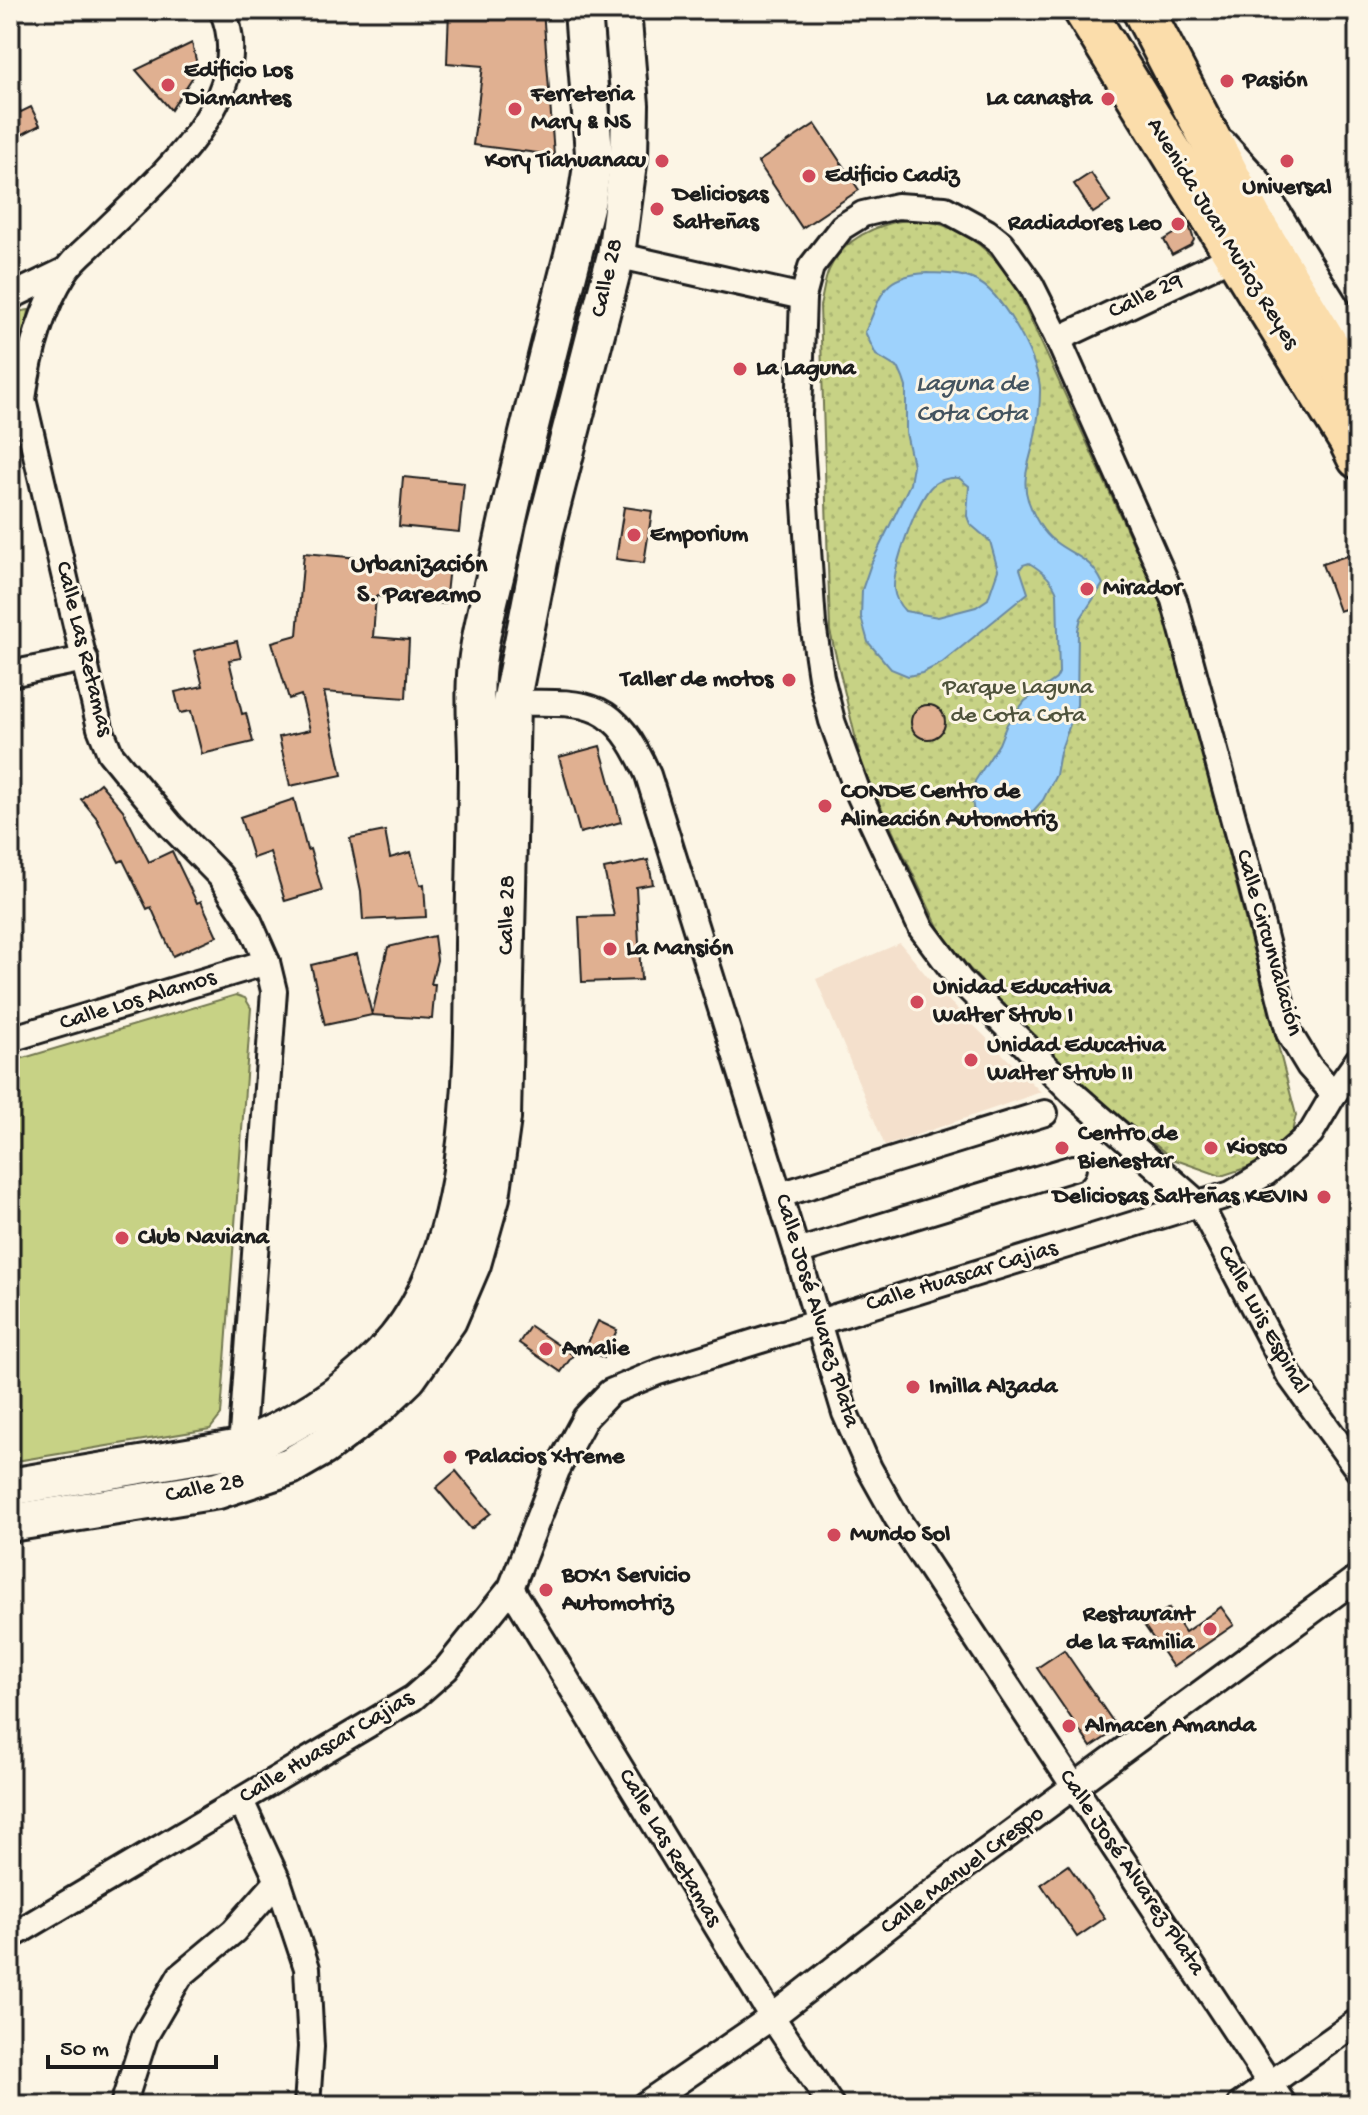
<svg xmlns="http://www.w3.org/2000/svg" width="1368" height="2115" font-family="'Gochi Hand',sans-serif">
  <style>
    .built { fill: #f4e0cc }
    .green { fill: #c7d285; stroke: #727750; stroke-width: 2 }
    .park { fill: url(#park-dots); stroke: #727750; stroke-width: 2 }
    .water { fill: #9ed2fc; stroke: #6a89a2; stroke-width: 2; fill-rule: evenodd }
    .building { fill: #e0b091; stroke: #1c1c1c; stroke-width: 2 }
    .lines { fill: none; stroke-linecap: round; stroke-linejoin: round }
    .street-casing { stroke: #1c1c1c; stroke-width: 30 }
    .secondary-casing { stroke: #1c1c1c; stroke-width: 42 }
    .primary-casing { stroke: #1c1c1c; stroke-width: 46 }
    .street { stroke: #fcf5e5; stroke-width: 24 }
    .secondary { stroke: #fcf5e5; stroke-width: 36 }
    .primary { stroke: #fbddab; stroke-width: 40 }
    .poi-dot { fill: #d1495b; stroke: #fcf5e5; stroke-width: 3 }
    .labels { text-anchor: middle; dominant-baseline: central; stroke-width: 6; stroke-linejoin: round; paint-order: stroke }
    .poi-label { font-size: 24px; font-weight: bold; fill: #1c1c1c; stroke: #fcf5e5; text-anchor: start }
    .street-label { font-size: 24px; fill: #1c1c1c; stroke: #fcf5e5 }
    .park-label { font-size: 24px; fill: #4f533c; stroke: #fcf5e5 }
    .water-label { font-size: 26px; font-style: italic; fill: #43535f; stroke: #fcf5e5 }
    .neighbourhood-label { font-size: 26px; font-weight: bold; fill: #1c1c1c; stroke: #fcf5e5 }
  </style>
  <defs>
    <pattern id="park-dots" width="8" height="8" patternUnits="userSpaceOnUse" patternTransform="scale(2)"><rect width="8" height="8" fill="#c7d285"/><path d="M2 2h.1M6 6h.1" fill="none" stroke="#aab472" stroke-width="1.8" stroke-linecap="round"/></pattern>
  </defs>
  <rect width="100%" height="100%" fill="#fcf5e5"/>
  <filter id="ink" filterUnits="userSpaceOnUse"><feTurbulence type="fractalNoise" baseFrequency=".0125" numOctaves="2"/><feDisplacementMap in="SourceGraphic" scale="16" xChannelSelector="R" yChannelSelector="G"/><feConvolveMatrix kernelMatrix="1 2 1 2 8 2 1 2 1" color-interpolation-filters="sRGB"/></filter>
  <g filter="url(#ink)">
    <polygon class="built" points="900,943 939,991 1041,1092 885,1146 816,979"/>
    <g class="green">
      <polygon points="29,310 22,366 10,357 10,313"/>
      <polygon points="236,995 245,998 251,1008 221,1415 210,1429 10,1462 10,1062"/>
    </g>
    <path class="park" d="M911,219C960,223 988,246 1015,285L1167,618L1296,1115L1291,1136L1261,1163L1221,1176L1173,1159L1073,1078L970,969L939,929L863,769L830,631L820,306C823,295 824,281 829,270C844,237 878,224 911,219Z"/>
    <path class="water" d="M927,273C945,274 964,273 980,283C1004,296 1042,366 1040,392C1040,407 1037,426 1034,441C1030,461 1021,479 1028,500C1033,514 1042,532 1054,541C1074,557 1090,556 1103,584L1081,618L1078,630L1077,705L1060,752L1056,775L1043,800L1034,810L1001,829L988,827L974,813L972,800L975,781L999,744L1007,724L1025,701L1056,679L1059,673L1057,593C1053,581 1041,570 1029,563L1023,565L1020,569L1028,593L942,663L922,673L908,676L891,669L868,642L861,617L862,590L871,564L910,484L913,465L906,433V387L903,378L899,369L876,355L865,332C883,294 880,276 927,273ZM959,478L969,486L967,516L970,524L990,541L998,570L988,599L976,607L938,617L905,611C899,605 895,598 894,589C893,566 915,506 930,488C937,480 949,477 959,478Z"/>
    <g class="building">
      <polygon points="449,10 543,10 554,155 473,145 483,66 447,63"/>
      <polygon points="192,43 198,69 171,110 136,70"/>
      <polygon points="10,96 21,112 31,107 40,125 10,141"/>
      <polygon points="815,124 859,190 802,228 758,162"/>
      <polygon points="1091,173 1110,202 1093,213 1074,184"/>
      <polygon points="1189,225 1194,240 1191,245 1172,255 1164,240"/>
      <polygon points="403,477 464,483 459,532 399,526"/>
      <polygon points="624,507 652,511 644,563 616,559"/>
      <polygon points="1358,552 1358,605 1339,611 1322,564"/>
      <polygon points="304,553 449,566 445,604 376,596 373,637 409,640 406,698 324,692 342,775 290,786 279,737 310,730 301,695 289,699 272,642 297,635"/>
      <polygon points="237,641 241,658 229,660 242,714 246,713 253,742 202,754 191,711 180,713 175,692 203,686 194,651"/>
      <circle cx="928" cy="722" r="17"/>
      <polygon points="600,746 621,822 580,833 559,757"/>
      <polygon points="100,783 123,810 149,862 172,851 197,903 201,901 217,936 173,956 151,907 147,909 123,860 119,862 96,817 81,799"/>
      <polygon points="294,799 307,850 310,849 322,890 285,901 270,852 253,858 240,817"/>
      <polygon points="385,831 390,858 411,852 420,885 424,884 426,917 363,920 361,891 350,838"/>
      <polygon points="648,860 653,884 636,887 641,980 582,982 579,917 614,916 604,869"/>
      <polygon points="434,936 437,960 431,984 435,984 432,1019 372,1015 388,947"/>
      <polygon points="357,954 372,1015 325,1025 311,965"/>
      <polygon points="598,1321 617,1330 604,1358 585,1349"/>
      <polygon points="530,1326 573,1355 561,1372 519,1343"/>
      <polygon points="456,1471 491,1513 471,1529 436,1488"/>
      <polygon points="1221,1607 1234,1625 1173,1667 1144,1625 1169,1608 1185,1632"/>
      <polygon points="1064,1650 1118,1729 1091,1747 1037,1668"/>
      <polygon points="1068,1865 1105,1918 1077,1937 1041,1884"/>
    </g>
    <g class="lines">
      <g class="street-casing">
        <g id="street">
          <path d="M222,10C261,97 152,184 99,237C88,248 73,259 65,272C41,309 29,355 23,399L100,728L110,753L123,769L171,826L220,876L249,921L267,962L274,991L241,1448"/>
          <polyline points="1224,143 1257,179 1358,342"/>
          <polyline points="616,255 803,297"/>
          <polyline points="10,297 66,270"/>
          <polyline points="1058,339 1234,256"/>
          <polyline points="10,674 85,659"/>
          <path d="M511,703C588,702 614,698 648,775L797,1252L845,1413L869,1468L897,1518L1284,2105"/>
          <polyline points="10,1039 267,962"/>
          <polyline points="1334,1094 1309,1066 1289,1033 1252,887 1174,600 1058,339 1031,285 1001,243 987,232 945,209 897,206 863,214 842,227 811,267 803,297 799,415 813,624 821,677 832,721 857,790 921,928 960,980 1077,1097 1200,1205 1289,1375 1358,1470"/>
          <polyline points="780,1195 1045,1113"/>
          <polyline points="797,1252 1073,1168"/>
          <polyline points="511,1588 772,2017 831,2105"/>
          <polyline points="241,1801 278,1881 307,1968 311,2047 307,2105"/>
          <polyline points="10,1937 413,1698 446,1669 511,1588 557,1470 585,1418 610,1392 658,1372 1231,1194 1266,1173 1311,1133 1334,1094 1358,1060"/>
          <polyline points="123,2105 145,2036 180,1976 234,1931 278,1881"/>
          <polyline points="644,2105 772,2017 958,1872 1358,1577"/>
          <polyline points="1240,2105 1358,2021"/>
        </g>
      </g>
      <g class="secondary-casing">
        <g id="secondary">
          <path d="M10,1487L241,1448C300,1423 355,1390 396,1340C477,1241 473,1066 474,944C475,883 477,821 477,760C477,728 473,696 477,664C481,626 493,588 501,551C526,433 558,316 587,199L594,153L583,10"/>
          <polyline points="10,1523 218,1490 290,1466 323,1447 380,1404 408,1377 448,1320 472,1264 491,1197 502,1118 511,703 545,531 616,255 629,156 630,105 622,10"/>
        </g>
      </g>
      <g class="primary-casing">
        <g id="primary">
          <polyline points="1084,10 1349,440 1358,458"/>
          <polyline points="1143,10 1251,218 1358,395"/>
        </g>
      </g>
      <use href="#street" class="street"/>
      <use href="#secondary" class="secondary"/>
      <use href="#primary" class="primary"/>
    </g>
  </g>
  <g class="poi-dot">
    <circle cx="1227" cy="81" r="8"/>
    <circle cx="168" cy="85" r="8"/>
    <circle cx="1108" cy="99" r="8"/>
    <circle cx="515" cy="109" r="8"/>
    <circle cx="662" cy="161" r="8"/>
    <circle cx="1287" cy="161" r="8"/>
    <circle cx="809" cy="176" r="8"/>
    <circle cx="657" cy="209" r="8"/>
    <circle cx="1178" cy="224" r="8"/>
    <circle cx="740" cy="369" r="8"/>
    <circle cx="634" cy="535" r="8"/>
    <circle cx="1087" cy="589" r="8"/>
    <circle cx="789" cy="680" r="8"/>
    <circle cx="825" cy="806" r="8"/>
    <circle cx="610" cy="949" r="8"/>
    <circle cx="917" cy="1002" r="8"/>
    <circle cx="971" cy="1060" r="8"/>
    <circle cx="1062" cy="1148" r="8"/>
    <circle cx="1211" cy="1148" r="8"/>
    <circle cx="1324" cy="1197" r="8"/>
    <circle cx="122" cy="1238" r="8"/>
    <circle cx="546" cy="1349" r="8"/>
    <circle cx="913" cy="1387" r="8"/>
    <circle cx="450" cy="1457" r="8"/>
    <circle cx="834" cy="1535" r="8"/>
    <circle cx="546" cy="1590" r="8"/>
    <circle cx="1210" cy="1629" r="8"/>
    <circle cx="1069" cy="1726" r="8"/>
  </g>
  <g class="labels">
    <g class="poi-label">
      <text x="184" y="71">Edificio Los<tspan x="184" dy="28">Diamantes</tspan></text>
      <text x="1243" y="81">Pasión</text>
      <text x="531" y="95">Ferreteria<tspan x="531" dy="28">Mary &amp; NS</tspan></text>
      <text x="1092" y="99" text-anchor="end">La canasta</text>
      <text x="646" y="161" text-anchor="end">Kory Tiahuanacu</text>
      <text x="825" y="176">Edificio Cadiz</text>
      <text x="1287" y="188" text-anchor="middle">Universal</text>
      <text x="673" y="195">Deliciosas<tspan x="673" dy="28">Salteñas</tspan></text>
      <text x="1162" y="224" text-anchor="end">Radiadores Leo</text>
      <text x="756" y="369">La Laguna</text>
      <text x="650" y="535">Emporium</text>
      <text x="1103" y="589">Mirador</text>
      <text x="773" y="680" text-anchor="end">Taller de motos</text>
      <text x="841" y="792">CONDE Centro de<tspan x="841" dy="28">Alineación Automotriz</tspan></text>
      <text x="626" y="949">La Mansión</text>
      <text x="933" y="988">Unidad Educativa<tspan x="933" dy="28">Walter Strub I</tspan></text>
      <text x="987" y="1046">Unidad Educativa<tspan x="987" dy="28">Walter Strub II</tspan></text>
      <text x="1078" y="1134">Centro de<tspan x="1078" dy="28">Bienestar</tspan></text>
      <text x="1227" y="1148">Kiosco</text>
      <text x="1308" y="1197" text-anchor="end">Deliciosas Salteñas KEVIN</text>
      <text x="138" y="1238">Club Naviana</text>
      <text x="562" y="1349">Amalie</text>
      <text x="929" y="1387">Imilla Alzada</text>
      <text x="466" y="1457">Palacios Xtreme</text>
      <text x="850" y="1535">Mundo Sol</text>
      <text x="562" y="1576">BOX1 Servicio<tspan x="562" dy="28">Automotriz</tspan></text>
      <text x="1194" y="1615" text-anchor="end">Restaurant<tspan x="1194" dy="28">de la Familia</tspan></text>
      <text x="1085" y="1726">Almacen Amanda</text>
    </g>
    <g class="street-label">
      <text transform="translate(1222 234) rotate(58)">Avenida Juan Muñoz Reyes</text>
      <text transform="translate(608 278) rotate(-77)">Calle 28</text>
      <text transform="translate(1146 297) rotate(-25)">Calle 29</text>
      <text transform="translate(83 649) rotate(76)">Calle Las Retamas</text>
      <text transform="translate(508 915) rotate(-89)">Calle 28</text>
      <text transform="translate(1268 943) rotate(74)">Calle Circunvalación</text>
      <text transform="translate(138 1001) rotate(-17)">Calle Los Alamos</text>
      <text transform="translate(962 1277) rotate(-17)">Calle Huascar Cajias</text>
      <text transform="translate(816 1311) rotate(73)">Calle José Alvarez Plata</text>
      <text transform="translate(1262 1320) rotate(61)">Calle Luis Espinal</text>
      <text transform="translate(205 1489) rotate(-11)">Calle 28</text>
      <text transform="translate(327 1748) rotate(-31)">Calle Huascar Cajias</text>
      <text transform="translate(669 1848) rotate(59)">Calle Las Retamas</text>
      <text transform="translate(963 1871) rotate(-37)">Calle Manuel Crespo</text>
      <text transform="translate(1131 1873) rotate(56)">Calle José Alvarez Plata</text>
    </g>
    <g class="park-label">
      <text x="1018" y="688">Parque Laguna<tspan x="1018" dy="28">de Cota Cota</tspan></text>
    </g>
    <g class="water-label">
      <text x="972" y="385">Laguna de<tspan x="972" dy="30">Cota Cota</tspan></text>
    </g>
    <g class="neighbourhood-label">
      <text x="419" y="566">Urbanización<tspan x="419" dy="30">S. Pareamo</tspan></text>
    </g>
  </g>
  <rect width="1368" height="2115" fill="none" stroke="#fcf5e5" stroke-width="40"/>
  <rect x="20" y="20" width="1328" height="2075" fill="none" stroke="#1c1c1c" stroke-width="3" filter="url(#ink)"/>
  <path d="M48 2055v12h168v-12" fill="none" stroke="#1c1c1c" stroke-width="4"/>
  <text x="60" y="2055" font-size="24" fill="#1c1c1c" stroke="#fcf5e5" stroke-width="6" paint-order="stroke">50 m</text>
</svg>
